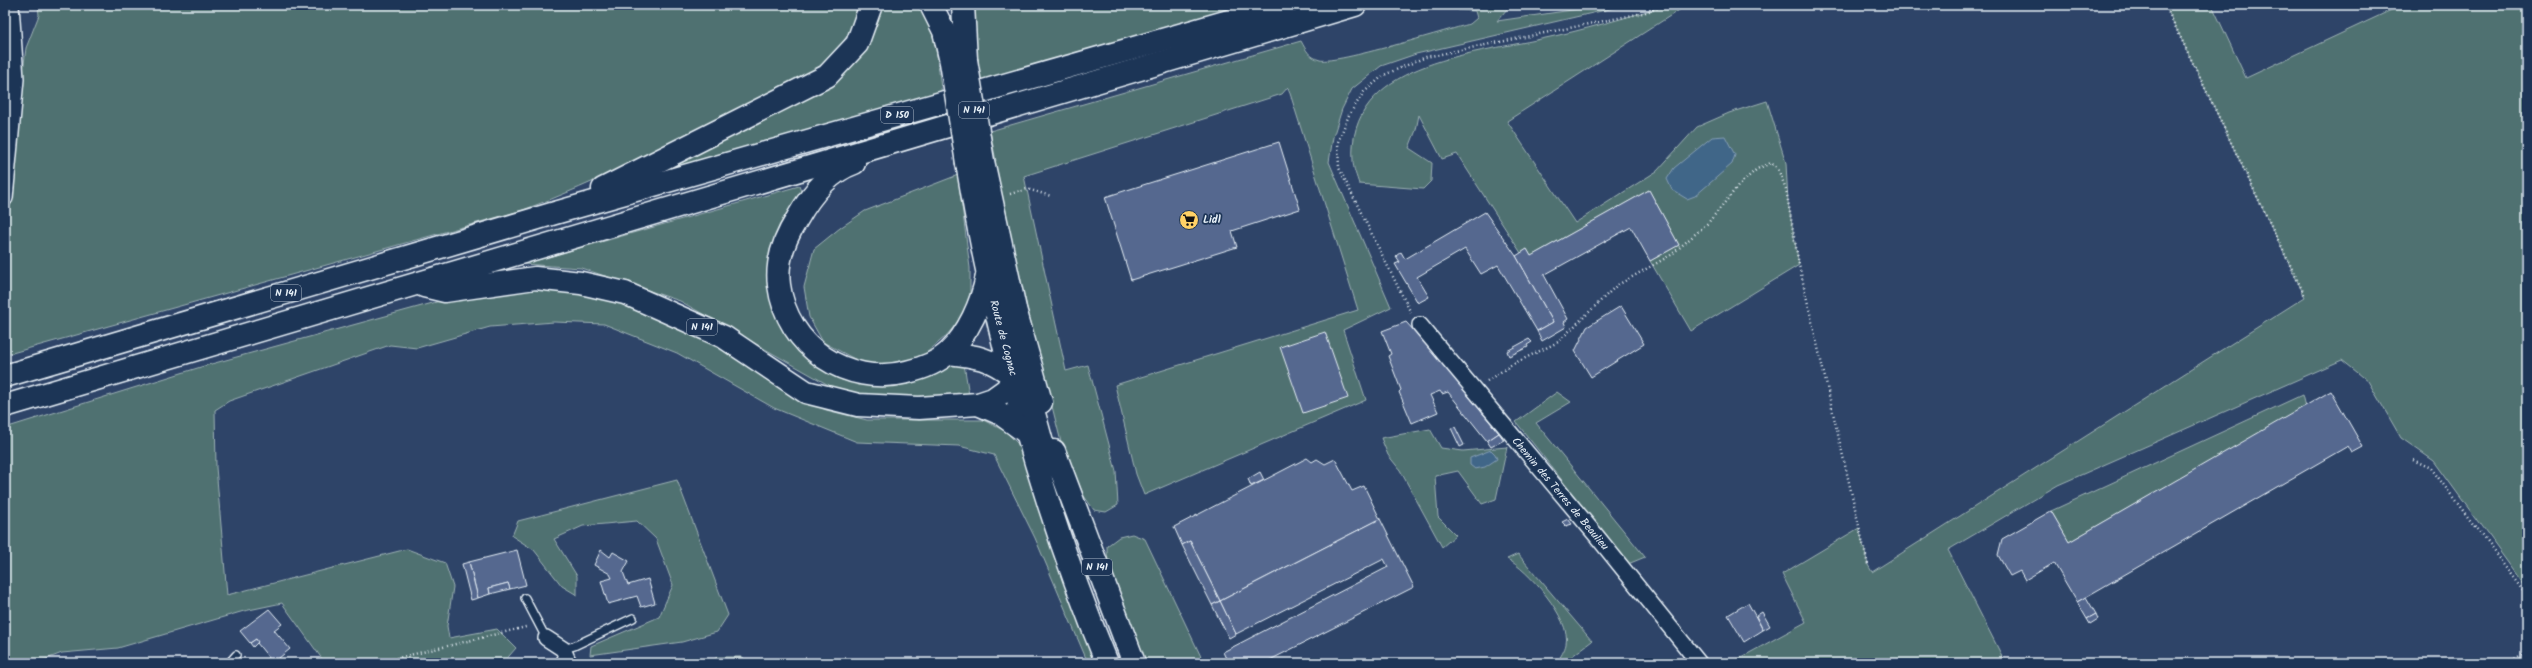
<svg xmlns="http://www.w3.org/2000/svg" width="2532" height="668" font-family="Kalam,sans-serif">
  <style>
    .green { fill: #507171; stroke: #9cb1b4 }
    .water { fill: #416688; stroke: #849eb5 }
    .building { fill: #54678f; stroke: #e8f1f8 }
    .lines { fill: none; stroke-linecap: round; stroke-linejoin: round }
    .service-casing { stroke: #e8f1f8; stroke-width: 10 }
    .minor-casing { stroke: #e8f1f8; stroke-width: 18 }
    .primary-casing { stroke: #e8f1f8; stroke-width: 25 }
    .trunk-casing { stroke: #e8f1f8; stroke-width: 25 }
    .path { stroke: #e8f1f8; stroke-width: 2.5; stroke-dasharray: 1 3; stroke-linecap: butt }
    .service { stroke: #1d3557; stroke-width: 7 }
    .minor { stroke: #1d3557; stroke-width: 15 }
    .primary { stroke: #1d3557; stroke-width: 22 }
    .trunk { stroke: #1d3557; stroke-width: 22 }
    .primary-bridge-casing { stroke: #e8f1f8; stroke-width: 25; stroke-linecap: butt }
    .primary-bridge { stroke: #1d3557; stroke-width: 22 }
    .labels { text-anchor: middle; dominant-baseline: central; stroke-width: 3.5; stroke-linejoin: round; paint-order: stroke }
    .shield { fill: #1d3557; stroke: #abb9c8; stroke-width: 1 }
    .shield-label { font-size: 10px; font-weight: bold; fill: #e8f1f8 }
    .poi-label { font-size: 11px; font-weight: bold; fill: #e8f1f8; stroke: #1d3557; text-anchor: start }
    .street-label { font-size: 11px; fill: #e8f1f8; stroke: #1d3557 }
  </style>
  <rect width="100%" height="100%" fill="#2e4468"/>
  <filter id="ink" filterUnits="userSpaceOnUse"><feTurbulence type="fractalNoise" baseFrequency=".025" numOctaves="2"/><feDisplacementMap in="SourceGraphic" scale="8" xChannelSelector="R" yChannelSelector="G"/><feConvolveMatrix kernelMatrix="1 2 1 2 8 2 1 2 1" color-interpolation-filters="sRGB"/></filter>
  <g filter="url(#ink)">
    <g class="green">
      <path d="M38,5H859C854,19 850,34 840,46C817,76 776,91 743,108C671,145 599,182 523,210L5,355V215L26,48L39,15Z"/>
      <path d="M876,5H916C938,26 937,66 942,94L658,177V170L757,125L826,86Z"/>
      <polygon points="972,5 1153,7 1180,5 1265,5 980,82 974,50"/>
      <path d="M1453,5H1524L1507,9L1497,21L1606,5H1627L1416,54L1381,66L1352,89L1342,109L1333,137L1329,162L1391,307L1343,330L1366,400L1144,495L1136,474L1115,385L1358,310L1288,87L1282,94L1024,176L1066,371L1088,365L1116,471L1118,505L1106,512L1094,510L1084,496L1061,442L991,164L996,161L990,131L1301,41C1306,50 1309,57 1320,60C1337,64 1446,30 1470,24L1477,18L1475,11L1458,10Z"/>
      <path d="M1667,5H1687L1507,121L1575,223L1657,171L1697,127L1729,113L1767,101L1786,163L1788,202L1799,265L1691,331L1650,261L1679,245L1649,190L1531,256L1527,249L1521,253L1457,154L1442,159L1419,115L1416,130L1409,148L1432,163L1431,181L1423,189L1359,184C1357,177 1353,168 1353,161C1346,63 1472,54 1541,39C1584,30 1625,18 1667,5Z"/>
      <polygon points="2165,5 2212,5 2246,78 2402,5 2527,5 2527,589 2434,461 2401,438 2368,381 2342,360 2058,485 1948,550 2001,654 2003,663 1731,663 1806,622 1782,574 1859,528 1868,565 1872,572 2305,297"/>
      <polygon points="958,175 970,268 970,296 962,317 946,336 924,355 893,365 862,363 823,342 809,317 804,287 814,249 840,228 865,211"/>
      <polygon points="799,186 802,194 778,243 809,358 842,380 887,387 927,377 952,365 964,364 969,395 935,400 874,399 841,392 680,301 581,268 523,264"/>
      <polygon points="516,286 573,289 629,304 724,349 791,392 826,410 867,420 983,420 1005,431 1018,444 1099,663 1088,663 1035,538 994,455 959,446 857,442 774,408 677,353 604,324 554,322 490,327 417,348 390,345 229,401 215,410 216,467 227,595 407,549 445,563 453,587 447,626 449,638 497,629 516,648 503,663 325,663 282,603 244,611 118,648 62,653 36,663 5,663 5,428 204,366 469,293"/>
      <polygon points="1557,392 1571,402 1536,423 1645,557 1628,564 1516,422"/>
      <polygon points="2302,395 2305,407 2069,542 2051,511"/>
      <polygon points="1430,429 1441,448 1463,451 1507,447 1496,499 1482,504 1458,471 1435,476 1438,517 1456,535 1442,547 1400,470 1388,455 1381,438"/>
      <polygon points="677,480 728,615 717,632 682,642 590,655 591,646 659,617 673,585 656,539 637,521 583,526 554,539 577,576 577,595 562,586 534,550 512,536 518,521"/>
      <path d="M1132,534L1145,539L1204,663H1145C1132,629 1106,582 1107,546L1119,537Z"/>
      <path d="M1518,554L1592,641L1563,663H1557C1560,657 1565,650 1566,644C1572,619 1527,569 1507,559Z"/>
      <polygon points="717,657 743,657 745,663 710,663"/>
    </g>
    <g class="water">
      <polygon points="1725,136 1735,155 1732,164 1695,196 1687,199 1672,190 1667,179 1674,168 1712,137"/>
      <polygon points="1491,450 1495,454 1497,459 1485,467 1475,469 1470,465 1470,458"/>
    </g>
    <g class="building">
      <polygon points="1279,142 1300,209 1232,231 1237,247 1131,280 1105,197"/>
      <polygon points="1649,190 1679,245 1650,261 1631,227 1544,275 1568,319 1564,322 1566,327 1542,341 1537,331 1553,322 1516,256 1527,249 1531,256"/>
      <polygon points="1485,212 1516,256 1553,322 1537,331 1498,265 1481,274 1465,249 1417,277 1429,297 1418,303 1395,264 1400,262 1396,256 1401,252 1405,259"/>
      <polygon points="1621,306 1644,344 1591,377 1575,351 1587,327"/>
      <polygon points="1406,322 1426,344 1499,433 1487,441 1448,392 1442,394 1440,391 1430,395 1438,412 1412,423 1399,392 1401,390 1388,356 1391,354 1382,331"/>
      <polygon points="1325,332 1348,398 1303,413 1280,347"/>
      <polygon points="1529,339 1532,342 1527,345 1528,347 1509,356 1507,351"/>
      <polygon points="2331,391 2363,447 2352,453 2348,446 2077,602 2054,563 2025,580 2020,571 2010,576 1998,555 2002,539 2051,511 2069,542"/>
      <polygon points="1455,427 1464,445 1460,447 1451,428"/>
      <polygon points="1499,433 1504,440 1491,447 1487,441"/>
      <polygon points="1307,458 1312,462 1317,459 1325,464 1335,459 1352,491 1364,486 1380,519 1220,601 1190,541 1182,545 1174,527"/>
      <polygon points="1260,472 1264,480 1251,486 1248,479"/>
      <polygon points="1380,519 1414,587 1264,663 1228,663 1223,652 1388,567 1384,559 1236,634 1220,601"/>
      <polygon points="1568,519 1572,524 1566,526 1562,522"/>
      <polygon points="1190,541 1220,601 1212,605 1182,545"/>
      <polygon points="517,550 526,585 510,589 508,583 489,588 490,594 478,598 469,562"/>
      <polygon points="601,550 610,557 613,552 629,561 623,572 628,585 648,579 655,603 641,607 637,596 608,604 601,581 612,578 610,574 594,565"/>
      <polygon points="469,562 478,598 471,600 462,564"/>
      <polygon points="508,583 510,589 490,594 489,588"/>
      <polygon points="2086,597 2096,614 2087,619 2077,602"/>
      <polygon points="1220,601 1236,634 1229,638 1212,605"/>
      <polygon points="1748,603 1763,630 1744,642 1728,615"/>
      <polygon points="269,609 282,624 274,630 290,649 273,663 257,643 256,639 250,643 240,631"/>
      <polygon points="1762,612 1770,626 1763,630 1756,616"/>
      <polygon points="2096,614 2098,619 2090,624 2087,619"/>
      <polygon points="256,639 258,642 253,647 250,643"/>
    </g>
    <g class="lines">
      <g class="service-casing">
        <g id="service">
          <polyline points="525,598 546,638"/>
          <polyline points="563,649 574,646 633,618"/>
          <polyline points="229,663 236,655"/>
        </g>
      </g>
      <g class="minor-casing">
        <g id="minor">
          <polyline points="5,198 16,79 11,5"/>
          <polyline points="1420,325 1595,534 1699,663"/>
          <polyline points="546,638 563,649 569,663"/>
        </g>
      </g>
      <g class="primary-casing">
        <g id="primary">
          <polyline points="931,5 944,31 951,62"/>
          <polyline points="963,5 966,60"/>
          <polyline points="983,161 1015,309 1041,402"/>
          <path d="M967,163C995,334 1041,503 1107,663"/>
          <polyline points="1054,451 1134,663"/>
        </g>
      </g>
      <g class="trunk-casing">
        <g id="trunk">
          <path d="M854,163C828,172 810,196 797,219C785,238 776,262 779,285C787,347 847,387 907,372C920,369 937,363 948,353C968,334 982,303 987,276"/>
          <polyline points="603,189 827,76 857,44 871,5"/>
          <path d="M424,286L445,291L535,278L581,283L625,293L724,337L806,392L858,405L919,408L978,404L993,399L1007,389L1013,376C990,358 976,356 948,353"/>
          <polyline points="1028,357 1013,376 1025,381 1044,450 1060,470"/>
          <polyline points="5,376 555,213 1285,5"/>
          <polyline points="978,404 1001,414 1027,433"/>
          <polyline points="5,406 1355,5"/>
        </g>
      </g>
      <g class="path">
        <polyline points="2165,5 2305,296"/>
        <polyline points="1010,194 1027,189 1051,196"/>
        <polyline points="1411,313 1339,168 1338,142 1349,115 1364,92 1384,75 1426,57 1643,13 1667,5"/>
        <polyline points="1487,381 1511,365 1558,342 1616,286 1671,255 1708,223 1739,185 1757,169 1771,163 1778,169 1786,189 1799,265 1868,565"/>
        <polyline points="2413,460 2431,468 2527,596"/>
        <polyline points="377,663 526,627"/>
        <polyline points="2509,663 2527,652"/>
      </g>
      <use href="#service" class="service"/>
      <use href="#minor" class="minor"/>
      <use href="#primary" class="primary"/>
      <use href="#trunk" class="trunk"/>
      <g class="primary-bridge-casing">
        <g id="primary-bridge">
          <polyline points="966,60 983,161"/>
          <polyline points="951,62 967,163"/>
        </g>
      </g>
      <use href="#primary-bridge" class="primary-bridge"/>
    </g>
  </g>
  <defs>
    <g id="supermarket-disc" transform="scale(1)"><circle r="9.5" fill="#ffd166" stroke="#1d3557"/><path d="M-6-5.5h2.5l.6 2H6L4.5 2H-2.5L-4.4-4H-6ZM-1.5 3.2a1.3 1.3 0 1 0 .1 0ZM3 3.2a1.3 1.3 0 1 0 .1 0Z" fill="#111"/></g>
  </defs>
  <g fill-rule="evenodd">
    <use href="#supermarket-disc" x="1189" y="220"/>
  </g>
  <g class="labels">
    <g class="shield">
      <rect x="959" y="102" width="30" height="16" rx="3"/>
      <rect x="881" y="107" width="32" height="16" rx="3"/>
      <rect x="271" y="285" width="30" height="16" rx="3"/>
      <rect x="687" y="319" width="30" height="16" rx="3"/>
      <rect x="1082" y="559" width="30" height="16" rx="3"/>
    </g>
    <g class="shield-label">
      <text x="974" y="110">N 141</text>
      <text x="897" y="115">D 150</text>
      <text x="286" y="293">N 141</text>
      <text x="702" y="327">N 141</text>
      <text x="1097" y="567">N 141</text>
    </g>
    <g class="poi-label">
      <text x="1203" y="220">Lidl</text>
    </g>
    <g class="street-label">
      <text transform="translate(1003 338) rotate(75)">Route de Cognac</text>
      <text transform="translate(1560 494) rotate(50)">Chemin des Terres de Beaulieu</text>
    </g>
  </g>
  <rect width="2532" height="668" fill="none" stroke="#1d3557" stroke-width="20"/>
  <rect x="10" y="10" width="2512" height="648" fill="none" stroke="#e8f1f8" stroke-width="1.5" filter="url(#ink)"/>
</svg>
